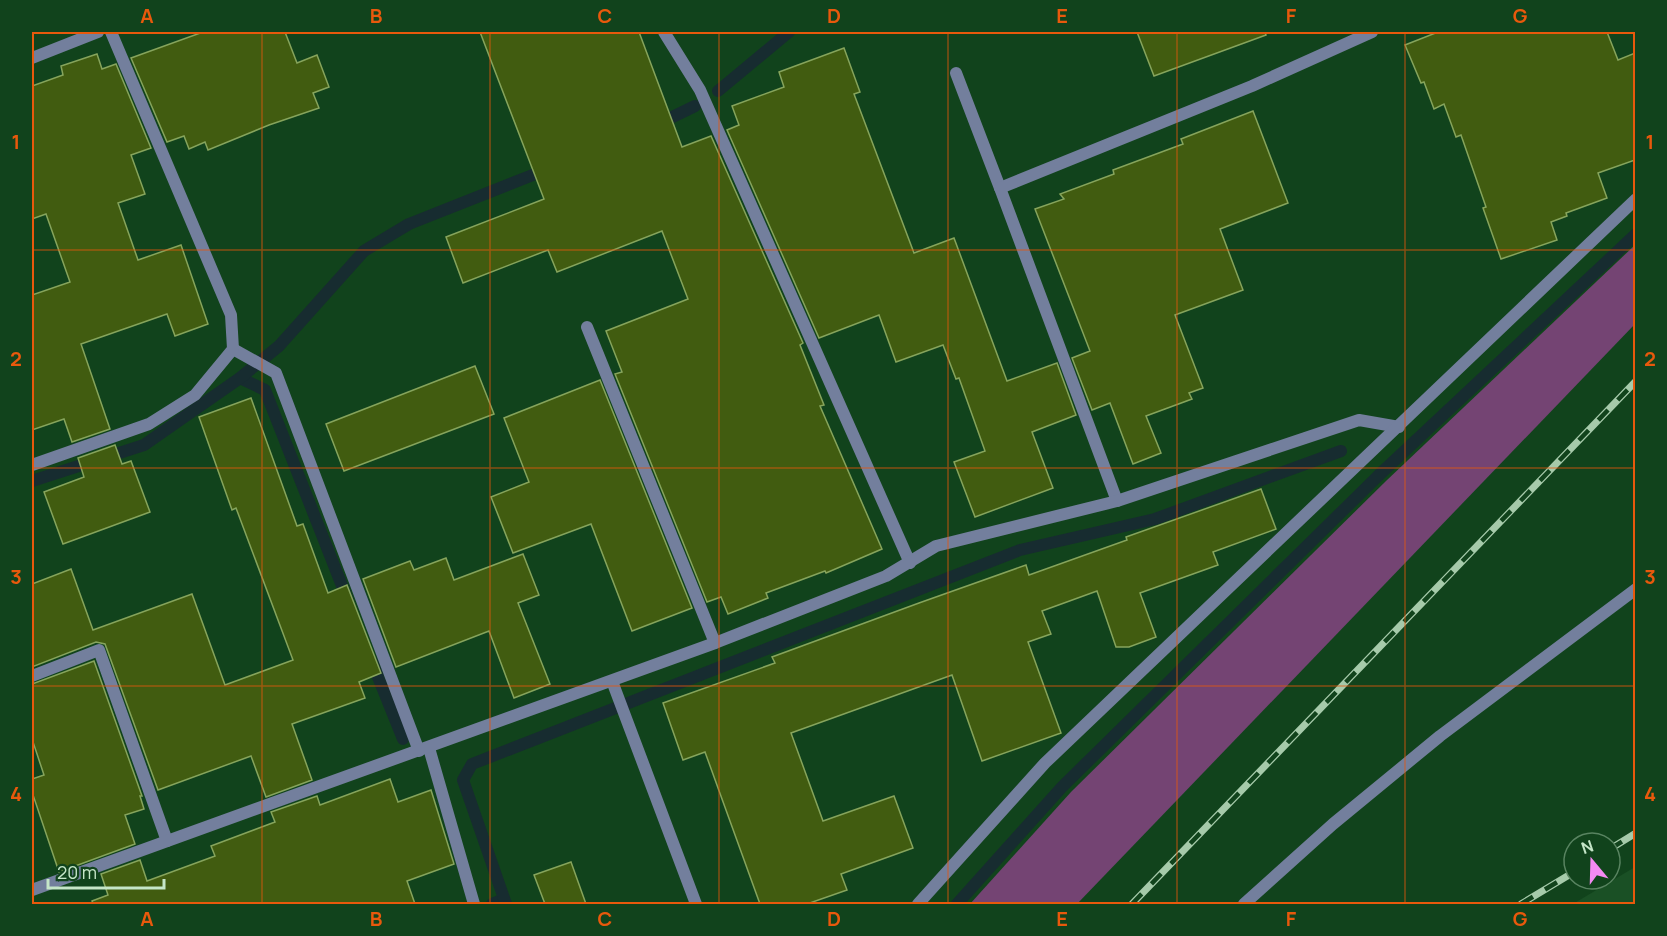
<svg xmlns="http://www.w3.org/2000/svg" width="1667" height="936" font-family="Manrope,sans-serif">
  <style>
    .built { fill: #1a5025 }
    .green { fill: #744473 }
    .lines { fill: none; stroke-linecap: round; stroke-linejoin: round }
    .stream { stroke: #172c30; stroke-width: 12 }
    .building { fill: #415c10; stroke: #86a45c; stroke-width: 1.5 }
    .service { stroke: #737f9d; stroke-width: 12 }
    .minor { stroke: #737f9d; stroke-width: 12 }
    .rail-casing { stroke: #a6caaa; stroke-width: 7 }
    .rail { stroke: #11431c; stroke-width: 4.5; stroke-dasharray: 14; stroke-linecap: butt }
    .grid { fill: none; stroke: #e8590c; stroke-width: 1.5; stroke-opacity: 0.55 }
    .neatline { fill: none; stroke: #e8590c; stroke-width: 2 }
    .grid-label { font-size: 20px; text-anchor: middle; font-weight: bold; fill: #e8590c }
  </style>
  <rect width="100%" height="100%" fill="#11431c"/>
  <polygon class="built" points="1635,867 1635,904 1573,904"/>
  <polygon class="green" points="1635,245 1635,324 1077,904 970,904 1071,792 1386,481"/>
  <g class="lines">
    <g class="stream">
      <polyline points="718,91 789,32"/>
      <polyline points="658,124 695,106"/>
      <polyline points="240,378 265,390 348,601"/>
      <polyline points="32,481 144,445 240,378 279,346 364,251 409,224 548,169"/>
      <polyline points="372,662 403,739"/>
      <polyline points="492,904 504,899"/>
      <polyline points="506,904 463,780 472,764 1020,550 1155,519 1341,451"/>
      <polyline points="957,904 1062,787 1378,476 1636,234"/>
    </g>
  </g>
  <g class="building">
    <polygon points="203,32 285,32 297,63 317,55 329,87 313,93 319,108 269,125 208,150 205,142 189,149 184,136 167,142 131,58"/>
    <polygon points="480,32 639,32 682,147 711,136 803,343 800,345 824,405 820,406 882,549 826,573 825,571 766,593 768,598 728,614 721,597 707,602 615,374 622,372 606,331 688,299 662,231 557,272 548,250 463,283 446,237 544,199"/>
    <polygon points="1137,32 1265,32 1266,35 1154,76"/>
    <polygon points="1438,32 1607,32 1618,60 1635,53 1635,160 1598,173 1607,198 1566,213 1567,216 1551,222 1557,240 1501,259 1483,208 1486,207 1461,135 1456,137 1444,104 1434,109 1424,82 1421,83 1405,45"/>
    <polygon points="844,48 860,92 854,94 914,253 954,238 1007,381 1057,363 1076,415 1032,432 1053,488 975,517 954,462 985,451 959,378 956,379 943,345 896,362 879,315 819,338 727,130 739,125 732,106 784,87 779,72"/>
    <polygon points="97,54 102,69 116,64 151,148 131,155 145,194 118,203 138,260 181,245 208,324 175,336 167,314 81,344 110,429 72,442 64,419 32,430 32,295 70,282 46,214 32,219 32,86 63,75 61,66"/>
    <polygon points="1253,111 1288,203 1220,229 1243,290 1175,315 1203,388 1189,393 1192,399 1146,416 1161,453 1133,464 1110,403 1092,410 1072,358 1090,351 1035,209 1064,199 1060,194 1114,174 1113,170 1183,144 1181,139"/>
    <polygon points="475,366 494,414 344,471 326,424"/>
    <polygon points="600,380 692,608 632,631 591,524 513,553 491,497 529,482 504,418"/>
    <polygon points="251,398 297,526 303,524 328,593 347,585 381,673 359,682 365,698 292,724 312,780 266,797 251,756 158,790 105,644 96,642 32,667 32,584 71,569 93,630 192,594 225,685 293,660 236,508 232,510 199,417"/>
    <polygon points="115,445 122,464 131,461 150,512 63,544 44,492 84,477 78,458"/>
    <polygon points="1261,489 1276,529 1213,552 1218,565 1140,593 1156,637 1129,647 1116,647 1097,591 1042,611 1051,634 1028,642 1061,733 982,761 952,675 791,733 823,821 894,796 913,848 841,874 847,890 807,904 760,904 705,752 683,760 663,703 775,663 772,657 919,603 1026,565 1029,575 1127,540 1126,537"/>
    <polygon points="523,554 539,595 518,603 550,684 514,698 489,631 396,667 363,579 410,561 414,570 446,558 454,580"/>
    <polygon points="94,661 142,796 140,796 144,809 125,815 135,844 59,872 32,792 32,779 44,775 32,739 32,684"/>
    <polygon points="390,779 398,802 431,790 454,864 407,881 415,904 93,904 92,901 108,895 101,874 140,860 147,881 215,856 211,846 275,822 271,812 317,796 320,805"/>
    <polygon points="571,862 586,904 545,904 534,875"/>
  </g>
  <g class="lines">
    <polyline class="service" points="1244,904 1333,824 1440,736 1636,589"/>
    <g class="minor">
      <polyline points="664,32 700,90 910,563"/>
      <polyline points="32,58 98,32"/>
      <polyline points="956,73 1000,188"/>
      <polyline points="587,327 715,643"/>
      <polyline points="233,349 276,373 419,751"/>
      <polyline points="32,465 149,424 195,395 233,349 231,315 111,32"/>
      <polyline points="1117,501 1000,188 1252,86 1372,32"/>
      <polyline points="32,676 99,650 167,841"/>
      <polyline points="612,681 696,904"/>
      <polyline points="429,748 474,904"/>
      <polyline points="32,890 715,643 886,576 936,546 1117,501 1359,420 1399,427"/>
      <polyline points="918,904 1045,763 1636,199"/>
    </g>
    <g class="rail-casing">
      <g id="rail">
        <polyline points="1610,849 1636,833"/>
        <polyline points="1132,904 1636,381"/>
        <polyline points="1521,904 1574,872"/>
      </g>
    </g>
    <use href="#rail" class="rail"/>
  </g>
  <path class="grid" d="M262,32V904M490,32V904M719,32V904M948,32V904M1177,32V904M1405,32V904M32,250H1636M32,468H1636M32,686H1636"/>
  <rect width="1667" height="936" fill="none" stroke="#11431c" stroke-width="66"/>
  <g transform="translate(1592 861) rotate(341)"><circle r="28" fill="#11431c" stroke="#598461" stroke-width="1.5"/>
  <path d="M0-4.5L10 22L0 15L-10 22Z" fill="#f38af2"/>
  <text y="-9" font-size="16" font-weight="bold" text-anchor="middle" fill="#c5e6c8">N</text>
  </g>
  <path d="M48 879v9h116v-9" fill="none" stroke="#c5e6c8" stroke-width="3"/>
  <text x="57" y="879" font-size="18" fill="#c5e6c8" stroke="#11431c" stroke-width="4.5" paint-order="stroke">20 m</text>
  <rect x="33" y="33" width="1601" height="870" class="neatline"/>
  <g class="grid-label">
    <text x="147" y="23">A</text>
    <text x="376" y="23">B</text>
    <text x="605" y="23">C</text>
    <text x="834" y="23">D</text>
    <text x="1062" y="23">E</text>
    <text x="1291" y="23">F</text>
    <text x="1520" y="23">G</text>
    <text x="16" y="149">1</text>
    <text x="1650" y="149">1</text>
    <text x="16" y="366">2</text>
    <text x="1650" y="366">2</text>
    <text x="16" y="584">3</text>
    <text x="1650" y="584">3</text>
    <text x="16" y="801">4</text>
    <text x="1650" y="801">4</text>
    <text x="147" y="926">A</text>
    <text x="376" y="926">B</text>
    <text x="605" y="926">C</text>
    <text x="834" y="926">D</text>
    <text x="1062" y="926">E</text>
    <text x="1291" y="926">F</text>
    <text x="1520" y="926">G</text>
  </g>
</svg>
